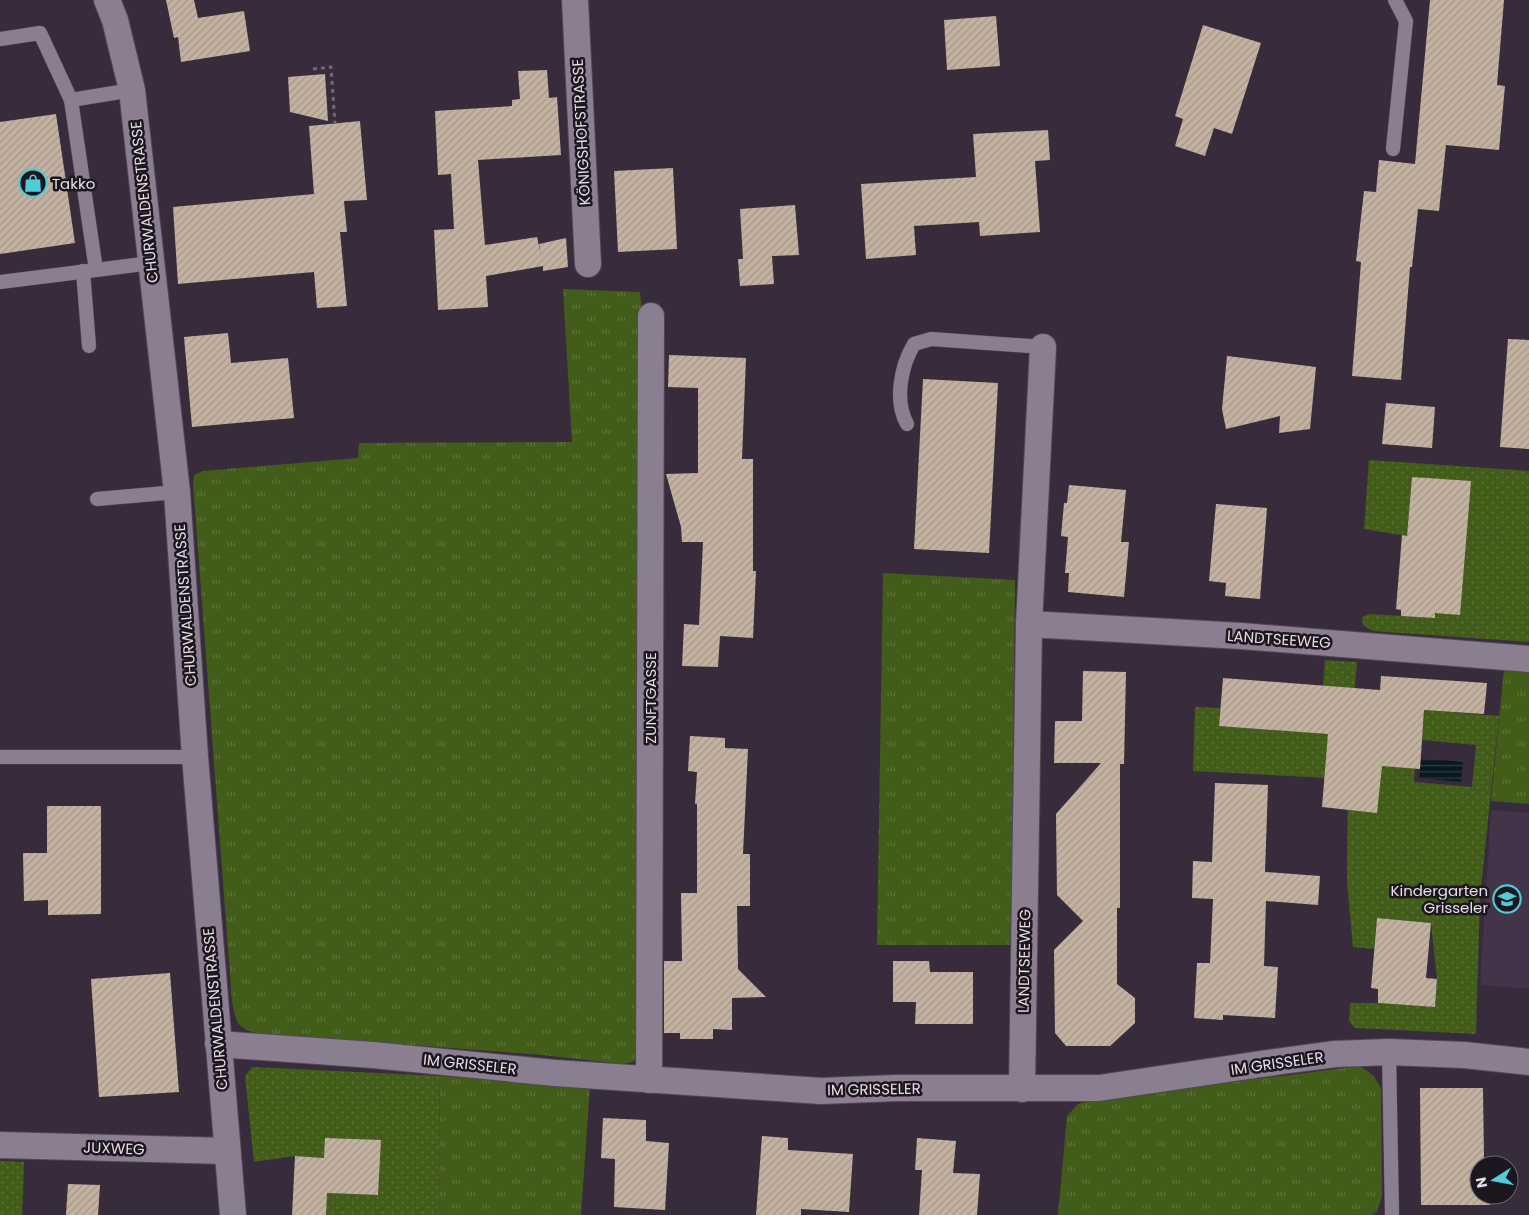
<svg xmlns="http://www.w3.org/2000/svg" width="1529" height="1215" font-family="Poppins,sans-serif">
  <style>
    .built { fill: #433449 }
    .grass { fill: url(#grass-tufts) }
    .park { fill: url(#park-dots) }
    .water { fill: url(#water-rules) }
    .building { fill: url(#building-hatch) }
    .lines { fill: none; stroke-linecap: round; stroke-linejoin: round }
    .service-casing { stroke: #524856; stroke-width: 15 }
    .minor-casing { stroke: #524856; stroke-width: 28 }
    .path { stroke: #726775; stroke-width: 3; stroke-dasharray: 4 4; stroke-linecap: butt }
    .service { stroke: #8c7e91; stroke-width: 14 }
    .minor { stroke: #8c7e91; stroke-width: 26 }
    .labels { text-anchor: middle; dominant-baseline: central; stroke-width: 5; stroke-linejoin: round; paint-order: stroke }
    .street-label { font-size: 15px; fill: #e5dde7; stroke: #1c171e }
    .poi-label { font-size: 15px; fill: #e5dde7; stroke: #1c171e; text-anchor: start }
  </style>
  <defs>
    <pattern id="grass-tufts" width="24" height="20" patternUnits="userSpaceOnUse" patternTransform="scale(1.25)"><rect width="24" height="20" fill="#425c19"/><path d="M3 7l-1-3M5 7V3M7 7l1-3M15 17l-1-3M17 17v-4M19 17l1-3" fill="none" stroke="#5d733a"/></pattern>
    <pattern id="park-dots" width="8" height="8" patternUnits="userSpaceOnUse" patternTransform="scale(1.25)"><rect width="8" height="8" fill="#425c19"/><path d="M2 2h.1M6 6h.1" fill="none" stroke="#5d733a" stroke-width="1.8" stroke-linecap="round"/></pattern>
    <pattern id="water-rules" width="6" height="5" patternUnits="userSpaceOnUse" patternTransform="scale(1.25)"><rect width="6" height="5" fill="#0a1920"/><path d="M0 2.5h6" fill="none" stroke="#2e3a40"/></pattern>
    <pattern id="building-hatch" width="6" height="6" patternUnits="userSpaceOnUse" patternTransform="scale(1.25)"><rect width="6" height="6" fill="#c4b2a1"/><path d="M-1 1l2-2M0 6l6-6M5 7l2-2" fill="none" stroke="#a4968a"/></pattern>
  </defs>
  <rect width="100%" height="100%" fill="#382c3c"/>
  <polygon class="built" points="1491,810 1529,813 1529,989 1480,985"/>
  <g class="grass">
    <path d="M563,289L640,292L642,313L638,1056L633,1062L623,1064L542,1055L255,1033C235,1027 236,1020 232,1001L193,484L194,475L203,471L358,458L359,443L572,442Z"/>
    <polygon points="883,573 1015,580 1011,945 877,945"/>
    <polygon points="1504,669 1529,671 1529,804 1491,801"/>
    <polygon points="1360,1066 1374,1076 1381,1089 1382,1196 1377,1212 1371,1215 1058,1215 1067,1116 1078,1104 1091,1100"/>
    <polygon points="440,1076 590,1086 581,1215 438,1215"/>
  </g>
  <g class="park">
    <polygon points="1369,460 1529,471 1529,642 1373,631 1363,625 1362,617 1370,614 1435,618 1446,480 1412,477 1407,536 1364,529"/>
    <polygon points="1325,660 1357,662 1353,708 1415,768 1414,782 1472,787 1476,745 1422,740 1424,710 1499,716 1480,897 1476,1034 1355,1028 1349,1021 1350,1003 1378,1003 1435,1007 1437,979 1431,923 1377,918 1374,949 1353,947 1347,882 1348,779 1193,771 1195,707 1220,708 1219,726 1330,734 1323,686"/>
    <polygon points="252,1067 440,1076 438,1215 326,1215 327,1193 378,1195 380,1141 324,1158 295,1156 254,1162 245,1076"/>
    <polygon points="0,1161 24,1162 22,1215 0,1215"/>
  </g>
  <polygon class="water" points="1421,758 1463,762 1461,782 1419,778"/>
  <g class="building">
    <polygon points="166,0 194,0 198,18 244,11 250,51 181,62 178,37 174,38"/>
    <polygon points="1430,0 1504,0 1497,85 1505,86 1499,150 1446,145 1439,211 1418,209 1412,267 1410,267 1401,380 1352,376 1361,262 1356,261 1364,191 1376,192 1379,160 1415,164"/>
    <polygon points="996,16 1000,66 947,70 944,20"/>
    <polygon points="1203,25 1261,43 1232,134 1214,128 1205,156 1175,146 1183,119 1175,116"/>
    <polygon points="547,70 549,98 557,97 561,155 478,160 485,245 537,237 541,255 539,244 566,238 568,267 543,271 543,266 486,276 488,307 438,310 434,230 454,229 451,174 438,175 435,111 512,106 512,100 520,99 518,71"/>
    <polygon points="325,74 328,121 290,112 288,77"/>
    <polygon points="56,114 75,243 0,254 0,122"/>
    <polygon points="360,121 367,200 344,201 347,232 340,232 347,306 317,308 314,272 178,284 173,207 314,194 309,126"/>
    <polygon points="1048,130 1050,160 1035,161 1040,232 980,236 979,222 914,226 916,255 866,259 861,184 976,177 973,134"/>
    <polygon points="673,168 677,249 618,252 614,171"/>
    <polygon points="795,205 799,255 772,256 774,284 740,286 738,259 743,259 740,209"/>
    <polygon points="228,333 231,363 288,358 294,418 192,427 184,337"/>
    <polygon points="1508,339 1529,340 1529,449 1500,447"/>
    <polygon points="669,355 746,358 742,459 753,459 753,571 756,571 753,638 720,636 718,667 682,666 684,624 699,625 703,542 682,542 681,527 666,474 698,473 698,388 668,387"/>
    <polygon points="1227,356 1316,367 1310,429 1279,433 1280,416 1226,429 1222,409"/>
    <polygon points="923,379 998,383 989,553 914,549"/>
    <polygon points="1386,403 1435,407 1432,448 1382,444"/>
    <polygon points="1412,477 1471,481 1460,615 1435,613 1435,618 1401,616 1401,610 1396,609 1402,535 1407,536"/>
    <polygon points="1069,485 1126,490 1121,542 1129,542 1124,597 1068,592 1069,573 1065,573 1068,537 1061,536 1064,503 1067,503"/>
    <polygon points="1216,504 1267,508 1260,599 1225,596 1226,583 1209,581"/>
    <polygon points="1083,671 1126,672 1124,764 1120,764 1120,908 1117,908 1117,984 1135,998 1135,1023 1110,1046 1066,1046 1055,1033 1054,950 1083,921 1057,895 1056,814 1101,763 1054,763 1055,721 1082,721"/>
    <polygon points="1381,676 1487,683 1484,714 1424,710 1420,769 1382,766 1377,813 1322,807 1328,734 1219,726 1223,678 1380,690"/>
    <polygon points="690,736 725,738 725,748 748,749 743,854 750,854 750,906 737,906 738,969 766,997 732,998 732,1030 713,1029 713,1039 680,1039 680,1033 664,1033 664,961 682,961 681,893 697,893 697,804 695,804 697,772 688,771"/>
    <polygon points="1215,783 1268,785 1265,872 1320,876 1318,905 1266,901 1264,966 1278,967 1275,1018 1223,1015 1223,1020 1194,1018 1197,963 1210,963 1213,899 1192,898 1193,861 1212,862"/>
    <polygon points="47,806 101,806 101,914 48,915 48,900 24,901 23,853 47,853"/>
    <polygon points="1377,918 1431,923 1426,978 1437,979 1435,1007 1378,1003 1378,989 1371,988"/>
    <polygon points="893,961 929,961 930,972 973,972 973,1024 915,1024 916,1002 893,1002"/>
    <polygon points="170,973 179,1092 99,1097 91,979"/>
    <polygon points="1420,1088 1483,1088 1484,1160 1489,1160 1489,1165 1479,1165 1479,1195 1490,1195 1490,1205 1421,1205"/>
    <polygon points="603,1118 646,1120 646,1141 669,1143 665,1210 614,1207 615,1159 601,1158"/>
    <polygon points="762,1136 788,1138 788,1150 853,1154 849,1212 801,1209 801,1215 756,1215"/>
    <polygon points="325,1138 381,1140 378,1195 327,1193 326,1215 292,1215 295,1156 324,1158"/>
    <polygon points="917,1138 956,1141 953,1173 980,1174 977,1215 919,1215 922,1170 915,1170"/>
    <polygon points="68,1184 100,1185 98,1215 66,1215"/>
  </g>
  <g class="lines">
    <g class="service-casing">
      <g id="service">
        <polyline points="0,39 40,33 71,100 96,270 0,282"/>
        <polyline points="71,100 132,90"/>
        <polyline points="1393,149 1406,21 1395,0"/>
        <polyline points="96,270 151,263"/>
        <polyline points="83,271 89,346"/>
        <path d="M907,424C894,400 901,366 914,344L931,339L1043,347"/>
        <polyline points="97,499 177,492"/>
        <polyline points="0,757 195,757"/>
        <polyline points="1389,1052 1392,1215"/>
      </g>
    </g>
    <g class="minor-casing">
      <g id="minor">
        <polyline points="107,0 115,20 132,90 177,492 195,757 233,1215"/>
        <polyline points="575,0 588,264"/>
        <polyline points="1029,624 1043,347"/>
        <polyline points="218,1044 373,1055 555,1073 821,1091 897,1088 1099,1088 1282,1061 1335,1054 1389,1052 1464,1055 1529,1062"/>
        <polyline points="649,1080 651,316"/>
        <polyline points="1022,1089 1029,624 1241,636 1529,659"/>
        <polyline points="0,1145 227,1151"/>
      </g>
    </g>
    <polyline class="path" points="313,69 331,67 335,124"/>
    <use href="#service" class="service"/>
    <use href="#minor" class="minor"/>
  </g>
  <defs>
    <g id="shop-ring" transform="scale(1.4375)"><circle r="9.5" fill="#1c171e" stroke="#52cbd9" stroke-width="1.5"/><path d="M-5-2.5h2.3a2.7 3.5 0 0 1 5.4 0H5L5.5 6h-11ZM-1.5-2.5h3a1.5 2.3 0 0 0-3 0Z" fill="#52cbd9"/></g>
    <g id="school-ring" transform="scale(1.4375)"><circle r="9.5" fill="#1c171e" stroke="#52cbd9" stroke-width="1.5"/><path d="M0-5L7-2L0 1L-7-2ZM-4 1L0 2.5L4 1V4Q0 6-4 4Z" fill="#52cbd9"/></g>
  </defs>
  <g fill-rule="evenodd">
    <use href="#shop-ring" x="33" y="183"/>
    <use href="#school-ring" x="1507" y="899"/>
  </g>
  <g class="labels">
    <g class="street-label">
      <text transform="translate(581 132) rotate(-93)">KÖNIGSHOFSTRASSE</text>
      <text transform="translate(144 202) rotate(-96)">CHURWALDENSTRASSE</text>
      <text transform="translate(185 605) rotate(-94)">CHURWALDENSTRASSE</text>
      <text transform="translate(1279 639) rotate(4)">LANDTSEEWEG</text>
      <text transform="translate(650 698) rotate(-90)">ZUNFTGASSE</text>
      <text transform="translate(1024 961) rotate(-89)">LANDTSEEWEG</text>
      <text transform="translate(215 1009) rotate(-95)">CHURWALDENSTRASSE</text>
      <text transform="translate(1277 1063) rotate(-8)">IM GRISSELER</text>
      <text transform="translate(470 1064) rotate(6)">IM GRISSELER</text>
      <text transform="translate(874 1089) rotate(-1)">IM GRISSELER</text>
      <text transform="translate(114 1148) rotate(2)">JUXWEG</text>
    </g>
    <g class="poi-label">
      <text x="52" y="183">Takko</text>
      <text x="1488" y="890" text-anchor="end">Kindergarten<tspan x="1488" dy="17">Grisseler</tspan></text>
    </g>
  </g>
  <g transform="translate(1494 1180) rotate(259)"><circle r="24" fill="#1c171e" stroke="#6c666e"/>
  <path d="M0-4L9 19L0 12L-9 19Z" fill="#52cbd9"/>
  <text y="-8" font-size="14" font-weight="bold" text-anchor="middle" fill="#e5dde7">N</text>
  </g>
</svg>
